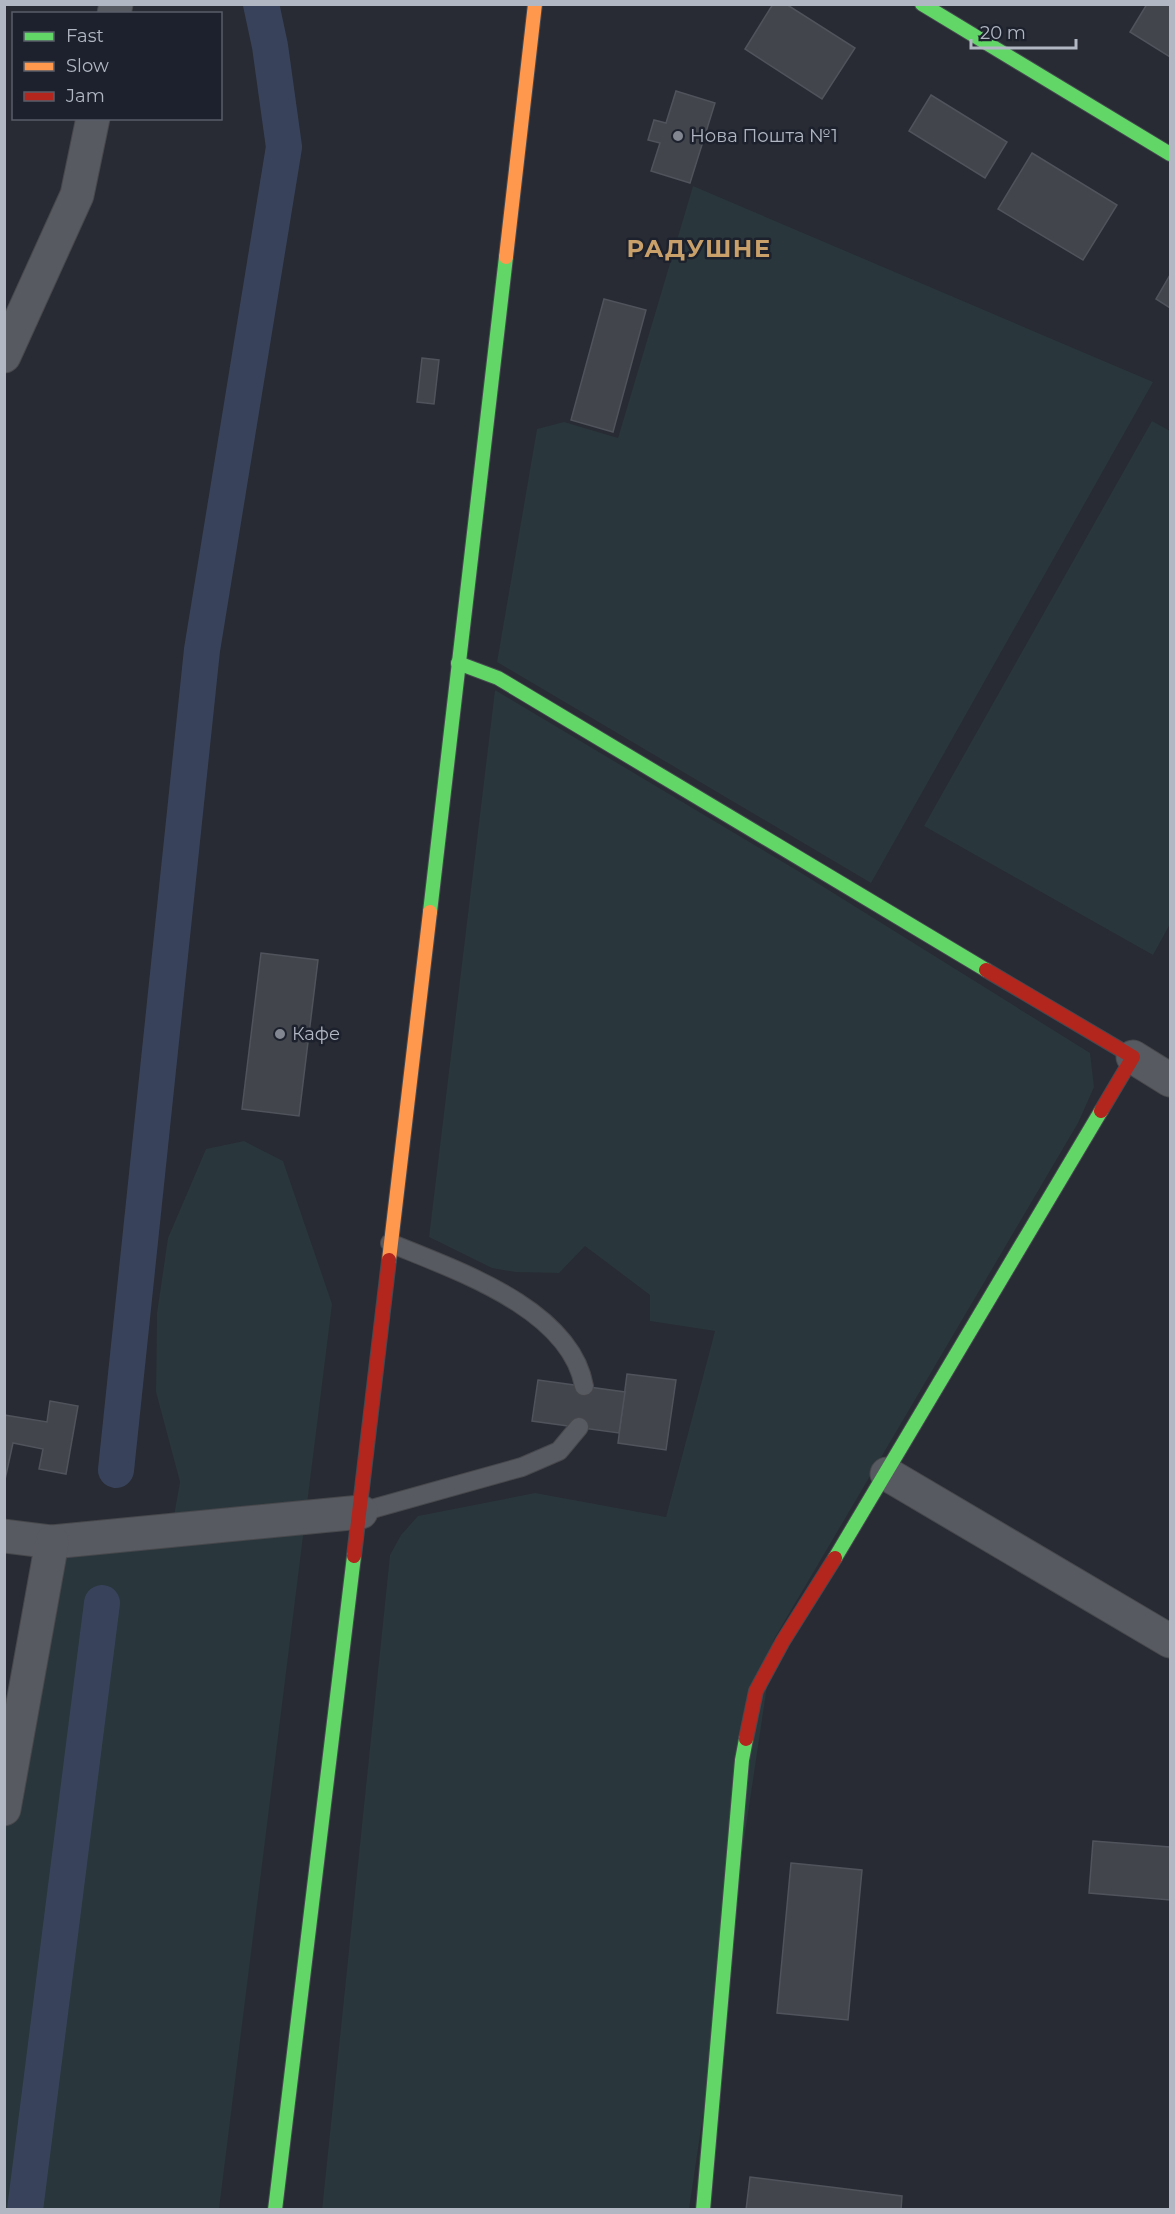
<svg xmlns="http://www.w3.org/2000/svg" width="1175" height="2214" font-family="Montserrat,sans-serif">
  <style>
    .green { fill: #29363b }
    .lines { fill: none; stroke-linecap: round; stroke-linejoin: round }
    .canal { stroke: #38435b; stroke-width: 36 }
    .building { fill: #42454c; stroke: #50535b; stroke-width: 1.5 }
    .lane-casing { stroke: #46484d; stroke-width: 20 }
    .street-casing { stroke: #46484d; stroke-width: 35 }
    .fast-casing { stroke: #464850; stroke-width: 16 }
    .slow-casing { stroke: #464850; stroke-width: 16 }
    .jam-casing { stroke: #464850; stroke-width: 16 }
    .lane { stroke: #585a61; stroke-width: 18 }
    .street { stroke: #585a61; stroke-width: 33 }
    .fast { stroke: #63d668; stroke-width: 14 }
    .slow { stroke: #ff974d; stroke-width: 14 }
    .jam { stroke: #b3261e; stroke-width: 14 }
    .poi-dot { fill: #828691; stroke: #1c212d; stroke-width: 2 }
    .labels { text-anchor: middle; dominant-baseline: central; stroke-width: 5; stroke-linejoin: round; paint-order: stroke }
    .poi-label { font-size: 18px; fill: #b2b7c4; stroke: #1c212d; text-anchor: start }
    .district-label { font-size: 24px; font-weight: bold; letter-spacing: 1.5px; fill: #c9a069; stroke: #1c212d }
  </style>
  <rect width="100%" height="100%" fill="#282b33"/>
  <g class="green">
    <polygon points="693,186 1153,382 871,883 497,662 537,429 564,422 618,438"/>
    <polygon points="1152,421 1170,431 1170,924 1153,955 924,826"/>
    <polygon points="495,690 798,871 1090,1053 1094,1087 1078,1123 774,1639 689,2209 322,2210 390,1555 401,1535 418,1516 535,1493 666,1517 715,1331 650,1321 650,1295 585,1246 559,1273 515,1272 492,1268 429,1237"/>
    <polygon points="244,1141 283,1161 332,1304 219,2209 5,2210 5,1809 52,1542 171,1532 180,1482 156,1392 157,1313 168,1238 206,1149"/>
  </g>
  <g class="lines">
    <g class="canal">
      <polyline points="116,1470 202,650 284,147 270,46 261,4"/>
      <polyline points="25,2210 102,1603"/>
    </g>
  </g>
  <g class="building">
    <polygon points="773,4 786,4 855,48 822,99 745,49"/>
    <polygon points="1147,4 1170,4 1170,57 1130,32"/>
    <polygon points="676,91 715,103 690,183 651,171 660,143 648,140 654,120 666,123"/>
    <polygon points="931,95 1007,142 985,178 909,131"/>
    <polygon points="1032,153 1117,205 1083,260 998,209"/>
    <polygon points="1170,275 1170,308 1156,299"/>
    <polygon points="604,299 646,310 613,432 571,420"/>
    <polygon points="422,358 439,360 434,404 417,402"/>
    <polygon points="261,953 318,960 299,1116 242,1109"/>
    <polygon points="627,1374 676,1380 666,1450 618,1443"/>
    <polygon points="538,1380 625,1392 619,1433 532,1421"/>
    <polygon points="50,1401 78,1406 66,1474 39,1469 43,1449 13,1443 4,1484 4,1415 47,1422"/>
    <polygon points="1093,1841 1170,1847 1170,1900 1089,1893"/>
    <polygon points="791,1863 862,1870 848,2020 777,2013"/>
    <polygon points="750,2177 902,2196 901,2210 746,2210"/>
  </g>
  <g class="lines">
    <g class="lane-casing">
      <g id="lane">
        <path d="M390,1243C455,1270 570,1308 584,1386"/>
        <polyline points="361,1512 522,1467 559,1451 579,1427"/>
      </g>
    </g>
    <g class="street-casing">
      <g id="street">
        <polyline points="114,14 116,4"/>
        <polyline points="4,356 77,195 93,118"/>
        <polyline points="1133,1057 1170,1080"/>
        <polyline points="887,1474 1170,1641"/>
        <polyline points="4,1536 52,1542 361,1512"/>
        <polyline points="4,1809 52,1542"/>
      </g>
    </g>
    <g class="fast-casing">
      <g id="fast">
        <polyline points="922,4 1170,154"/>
        <polyline points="458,663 498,678 986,970"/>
        <polyline points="430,912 506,257"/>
        <polyline points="835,1558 1101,1111"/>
        <polyline points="275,2210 354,1556"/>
        <polyline points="703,2210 742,1760 746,1739"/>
      </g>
    </g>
    <g class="slow-casing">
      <g id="slow">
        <polyline points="506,257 535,4"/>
        <polyline points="389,1260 430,912"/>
      </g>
    </g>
    <g class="jam-casing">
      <g id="jam">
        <polyline points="986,970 1133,1057 1101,1111"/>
        <polyline points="354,1556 389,1260"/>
        <polyline points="746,1739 756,1691 783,1641 835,1558"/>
      </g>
    </g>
    <use href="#lane" class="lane"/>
    <use href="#street" class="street"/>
    <use href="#fast" class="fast"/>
    <use href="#slow" class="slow"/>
    <use href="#jam" class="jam"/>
  </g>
  <g class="poi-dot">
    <circle cx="678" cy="136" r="6"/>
    <circle cx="280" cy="1034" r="6"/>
  </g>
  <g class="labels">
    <g class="poi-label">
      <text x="690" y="136">Нова Пошта №1</text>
      <text x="292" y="1034">Кафе</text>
    </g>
    <g class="district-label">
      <text x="699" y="248">РАДУШНЕ</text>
    </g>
  </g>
  <rect width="1175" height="2214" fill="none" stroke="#b2b7c4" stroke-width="12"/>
  <rect x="12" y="12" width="210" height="108" fill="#1c212d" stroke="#585d69" stroke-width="1.5"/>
  <rect x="24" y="32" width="30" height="9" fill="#63d668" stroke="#585d69" stroke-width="1.5"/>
  <text x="66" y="42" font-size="18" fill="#b2b7c4">Fast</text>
  <rect x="24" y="62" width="30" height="9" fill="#ff974d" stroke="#585d69" stroke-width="1.5"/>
  <text x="66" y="72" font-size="18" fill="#b2b7c4">Slow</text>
  <rect x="24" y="92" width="30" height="9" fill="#b3261e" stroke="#585d69" stroke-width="1.5"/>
  <text x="66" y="102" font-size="18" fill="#b2b7c4">Jam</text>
  <path d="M971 39v9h105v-9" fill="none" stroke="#b2b7c4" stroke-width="3"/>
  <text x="980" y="39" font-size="18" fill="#b2b7c4" stroke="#1c212d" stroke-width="4.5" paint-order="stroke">20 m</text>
</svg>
